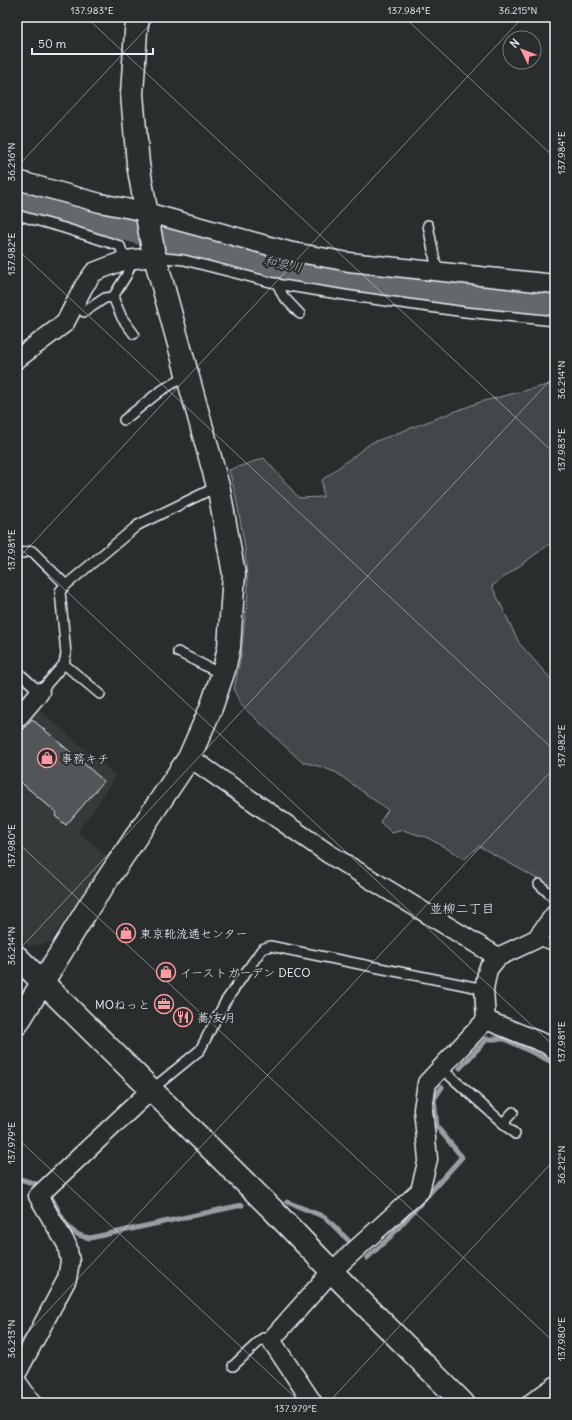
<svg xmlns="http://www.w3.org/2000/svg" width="572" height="1420" font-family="Delius,'Klee One',sans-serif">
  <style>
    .built { fill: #363a3b }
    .green { fill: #424648; stroke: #959ca0 }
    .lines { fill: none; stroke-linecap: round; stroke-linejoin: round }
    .stream { stroke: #989fa3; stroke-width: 5 }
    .river { stroke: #63686b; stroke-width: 29 }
    .building { fill: #535759; stroke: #e8f1f8 }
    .service-casing { stroke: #e8f1f8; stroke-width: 12 }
    .minor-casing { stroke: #e8f1f8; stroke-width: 21 }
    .tertiary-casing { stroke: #e8f1f8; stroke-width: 25 }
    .service { stroke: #2a2d2e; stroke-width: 9 }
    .minor { stroke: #2a2d2e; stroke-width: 18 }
    .tertiary { stroke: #2a2d2e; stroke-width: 22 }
    .ticks { fill: none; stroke: #e8f1f8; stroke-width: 1; stroke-opacity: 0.45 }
    .labels { text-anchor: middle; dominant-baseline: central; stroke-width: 4; stroke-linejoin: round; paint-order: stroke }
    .poi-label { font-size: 12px; fill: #e8f1f8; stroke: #2a2d2e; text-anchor: start }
    .water-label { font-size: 13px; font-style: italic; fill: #acb3b9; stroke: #2a2d2e }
    .neighbourhood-label { font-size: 13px; fill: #e8f1f8; stroke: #2a2d2e }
    .neatline { fill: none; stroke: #e8f1f8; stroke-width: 1.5 }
    .ticks-label { font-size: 10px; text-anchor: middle; fill: #e8f1f8 }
  </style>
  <rect width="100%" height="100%" fill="#2a2d2e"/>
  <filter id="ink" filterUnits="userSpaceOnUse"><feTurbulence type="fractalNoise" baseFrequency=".025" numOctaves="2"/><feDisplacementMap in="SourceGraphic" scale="8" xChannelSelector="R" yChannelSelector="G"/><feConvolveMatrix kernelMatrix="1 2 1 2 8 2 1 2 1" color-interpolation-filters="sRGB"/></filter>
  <g filter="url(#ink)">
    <polygon class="built" points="35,706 116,776 78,832 107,856 49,943 29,946 17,935 17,837 21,828 17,822 17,727"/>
    <polygon class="green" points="555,384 555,540 492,586 519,643 550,678 555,679 555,895 541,881 479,846 465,859 428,838 403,830 392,833 380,822 388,810 337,773 322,767 302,762 241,705 234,690 241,655 248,592 245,548 236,497 229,470 264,458 299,498 323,497 322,480 371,443 480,402 547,385"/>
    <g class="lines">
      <g class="stream">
        <polyline points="460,1068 487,1039 505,1039 552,1062 555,1066"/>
        <polyline points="17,1178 36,1184"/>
        <path d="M51,1197C62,1216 66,1235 90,1238L242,1205"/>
        <polyline points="287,1202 325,1217 348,1240"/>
        <polyline points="367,1258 390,1237 462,1157 437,1127 434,1099 442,1087"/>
      </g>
      <polyline class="river" points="17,198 225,252 381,284 459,293 555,301"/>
    </g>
    <polygon class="building" points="32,719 104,781 66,825 55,816 57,813 17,779 17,736"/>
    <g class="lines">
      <g class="service-casing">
        <g id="service">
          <polyline points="17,215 64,228 120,246 125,260"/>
          <polyline points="428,225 437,271"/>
          <polyline points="155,257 184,260 282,285 351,296 465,312 555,321"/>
          <polyline points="133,260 126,276 113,297 122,318 134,334"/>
          <polyline points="277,283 283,296 300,314"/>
          <polyline points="84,312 105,298 113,297"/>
          <polyline points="124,420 159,392 188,374"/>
          <polyline points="17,554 32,551 66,585 60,591 66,654 64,664"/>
          <polyline points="66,585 138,525 208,491 219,490"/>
          <polyline points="178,652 223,675"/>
          <polyline points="17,671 40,692 64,664 100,694"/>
          <polyline points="539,884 555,899"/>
          <polyline points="536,939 549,944 555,942"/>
          <polyline points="441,1068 515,1134"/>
          <polyline points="151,1090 200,1050 225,1002 262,949 270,946 484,989"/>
          <polyline points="503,1123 513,1112"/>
          <polyline points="233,1366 263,1338 271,1340"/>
        </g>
      </g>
      <g class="minor-casing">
        <g id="minor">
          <polyline points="17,180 100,203 146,212 288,251 349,262 555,284"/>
          <polyline points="17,359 65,323 84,286 94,272 125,260 155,257"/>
          <polyline points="17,719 40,692"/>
          <polyline points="189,758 199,764 329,854 498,957"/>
          <polyline points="486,1020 546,1044 555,1050"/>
          <polyline points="17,1373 67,1279 70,1261 67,1245 38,1196 151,1090"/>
          <polyline points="17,1382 32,1403"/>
          <polyline points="313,1403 271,1340 332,1271 420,1191 428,1159 423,1109 427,1083 486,1020 484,989 488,969 498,957 536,939 555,914"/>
          <polyline points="531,1403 555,1386"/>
        </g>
      </g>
      <g class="tertiary-casing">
        <g id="tertiary">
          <polyline points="17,957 274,1211 343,1283 463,1403"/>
          <polyline points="17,1024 90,905 189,758 211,708 224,670 229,647 234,574 219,490 153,250 138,164 132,94 136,31 138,17"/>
        </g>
      </g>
      <use href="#service" class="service"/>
      <use href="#minor" class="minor"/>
      <use href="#tertiary" class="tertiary"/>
    </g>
  </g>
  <path class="ticks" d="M86,17L555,454M404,17L555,158M17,167L157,17M17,249L555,751M17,545L555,1047M17,560L523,17M17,842L555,1343M17,952L555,375M17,1138L301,1403M17,1344L555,767M328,1403L555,1159"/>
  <defs>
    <g id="shop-ring" transform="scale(1)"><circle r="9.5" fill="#2a2d2e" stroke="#ff9aa2" stroke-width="1.5"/><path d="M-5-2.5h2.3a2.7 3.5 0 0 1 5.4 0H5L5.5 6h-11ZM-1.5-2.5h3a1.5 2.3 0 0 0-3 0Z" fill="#ff9aa2"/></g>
    <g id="office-ring" transform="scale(1)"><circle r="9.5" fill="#2a2d2e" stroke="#ff9aa2" stroke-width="1.5"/><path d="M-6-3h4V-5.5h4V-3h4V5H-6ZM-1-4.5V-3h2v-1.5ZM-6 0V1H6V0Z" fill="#ff9aa2"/></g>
    <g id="restaurant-ring" transform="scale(1)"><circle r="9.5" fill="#2a2d2e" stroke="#ff9aa2" stroke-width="1.5"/><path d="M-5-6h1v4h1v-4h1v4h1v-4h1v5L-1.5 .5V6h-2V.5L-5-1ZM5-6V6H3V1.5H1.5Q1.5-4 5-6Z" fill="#ff9aa2"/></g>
  </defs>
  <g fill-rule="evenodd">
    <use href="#shop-ring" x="47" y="758"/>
    <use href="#shop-ring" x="126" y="933"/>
    <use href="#shop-ring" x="166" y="972"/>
    <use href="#office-ring" x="164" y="1004"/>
    <use href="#restaurant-ring" x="183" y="1017"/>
  </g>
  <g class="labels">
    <g class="poi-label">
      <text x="61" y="758">事務キチ</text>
      <text x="140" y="933">東京靴流通センター</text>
      <text x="180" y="972">イーストガーデン DECO</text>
      <text x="150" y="1004" text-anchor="end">MOねっと</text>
      <text x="197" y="1017">蕎 友月</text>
    </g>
    <g class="water-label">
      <text transform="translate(283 264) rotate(11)">和泉川</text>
    </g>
    <g class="neighbourhood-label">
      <text x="462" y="908">並柳二丁目</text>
    </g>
  </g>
  <rect width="572" height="1420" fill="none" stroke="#2a2d2e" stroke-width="44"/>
  <g transform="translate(522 50) rotate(313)"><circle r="19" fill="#2a2d2e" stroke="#767b7f"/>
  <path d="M0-3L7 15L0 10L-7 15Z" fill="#ff9aa2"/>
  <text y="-6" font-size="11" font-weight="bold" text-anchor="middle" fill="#e8f1f8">N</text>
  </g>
  <path d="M32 48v6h121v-6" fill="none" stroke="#e8f1f8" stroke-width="2"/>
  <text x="38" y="48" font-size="12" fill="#e8f1f8" stroke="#2a2d2e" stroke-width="3" paint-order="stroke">50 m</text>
  <rect x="22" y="22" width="528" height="1376" class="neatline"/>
  <g class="ticks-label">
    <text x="92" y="14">137.983°E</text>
    <text x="409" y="14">137.984°E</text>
    <text x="518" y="14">36.215°N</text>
    <text transform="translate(561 153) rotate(-90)" y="4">137.984°E</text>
    <text transform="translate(11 162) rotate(-90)" y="4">36.216°N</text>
    <text transform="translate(11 254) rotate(-90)" y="4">137.982°E</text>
    <text transform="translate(561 380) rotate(-90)" y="4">36.214°N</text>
    <text transform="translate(561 450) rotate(-90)" y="4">137.983°E</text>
    <text transform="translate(11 550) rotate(-90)" y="4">137.981°E</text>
    <text transform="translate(561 746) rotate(-90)" y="4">137.982°E</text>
    <text transform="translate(11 846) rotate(-90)" y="4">137.980°E</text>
    <text transform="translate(11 946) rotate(-90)" y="4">36.214°N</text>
    <text transform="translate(561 1042) rotate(-90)" y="4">137.981°E</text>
    <text transform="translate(11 1143) rotate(-90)" y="4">137.979°E</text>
    <text transform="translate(561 1165) rotate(-90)" y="4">36.212°N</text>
    <text transform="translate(11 1339) rotate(-90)" y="4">36.213°N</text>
    <text transform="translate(561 1339) rotate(-90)" y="4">137.980°E</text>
    <text x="296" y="1412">137.979°E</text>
  </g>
</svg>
